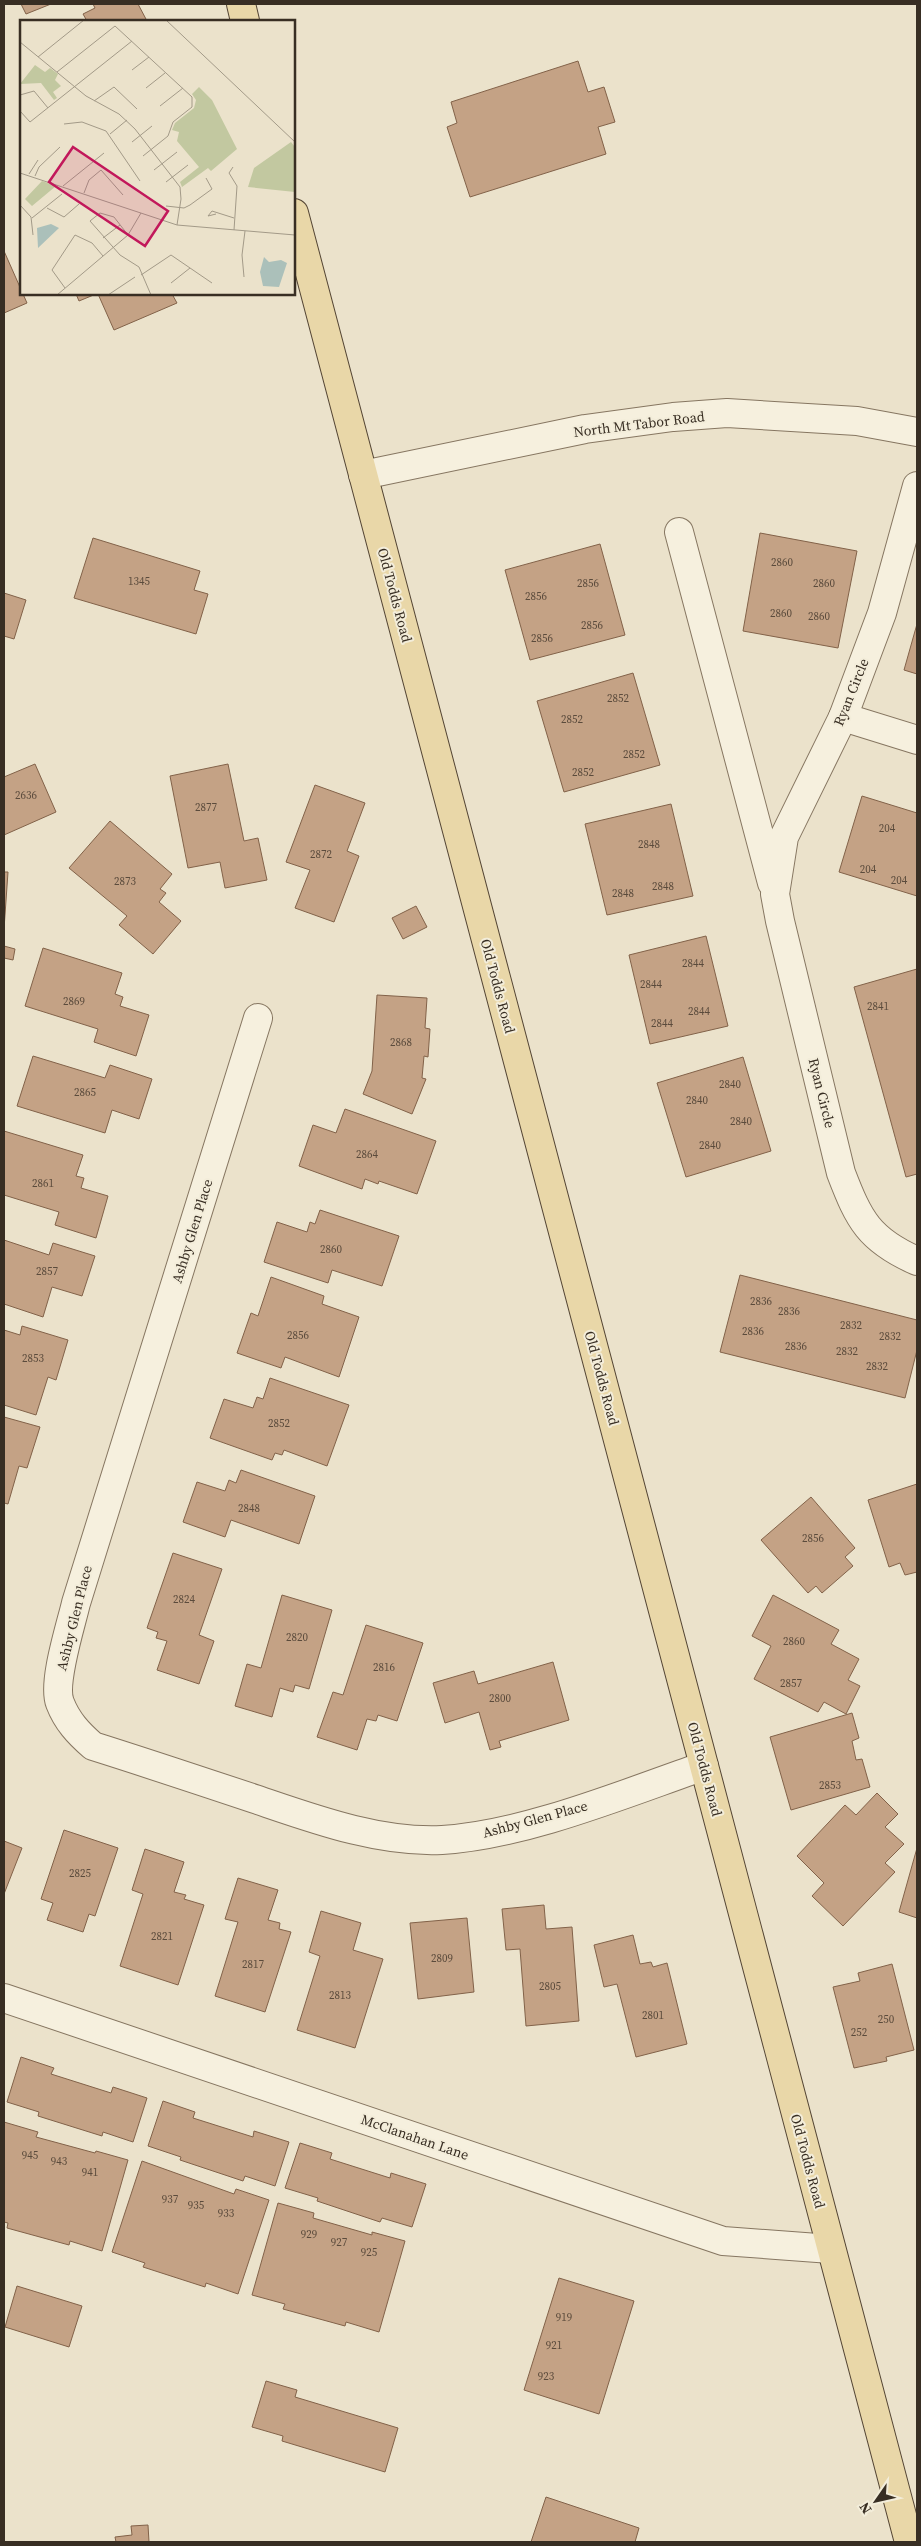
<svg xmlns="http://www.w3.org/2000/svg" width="921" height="2546" font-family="'Source Serif 4',serif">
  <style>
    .building { fill: #c4a285; stroke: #826249 }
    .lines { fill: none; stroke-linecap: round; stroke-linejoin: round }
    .minor-casing { stroke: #867661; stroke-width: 30 }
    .major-casing { stroke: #544534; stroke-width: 30 }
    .minor { stroke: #f6f0de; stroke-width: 28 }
    .major { stroke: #e9d7a8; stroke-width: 28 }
    .labels { text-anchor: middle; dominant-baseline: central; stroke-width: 4; stroke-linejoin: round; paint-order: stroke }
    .number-label { font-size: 11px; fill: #5b4b3c }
    .street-label { font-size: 14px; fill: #382e23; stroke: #f3edda }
    .inset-road { fill: none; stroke: #a39a88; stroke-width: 1 }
    .view { fill: #c2185b; fill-opacity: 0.15; stroke: #c2185b; stroke-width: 2.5 }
    .inset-edge { fill: none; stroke: #382e23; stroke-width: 2.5 }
  </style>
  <rect width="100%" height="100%" fill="#ebe2cb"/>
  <g class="building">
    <polygon points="21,4 51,4 26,14"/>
    <polygon points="93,4 138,4 147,21 87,21 83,14 95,8"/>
    <polygon points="578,61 588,92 604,87 615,122 598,127 606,154 470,197 447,127 457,123 451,102"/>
    <polygon points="4,251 27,303 4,313"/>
    <polygon points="76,294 96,294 79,301"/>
    <polygon points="98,294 172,294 177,303 114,330"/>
    <polygon points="760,533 857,551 838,648 743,631"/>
    <polygon points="93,538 200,571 194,590 208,594 196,634 74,598"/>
    <polygon points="600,544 625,635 530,660 505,570"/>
    <polygon points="4,593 26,600 14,639 4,636"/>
    <polygon points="917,624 917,674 904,670"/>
    <polygon points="633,673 660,765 564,792 537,701"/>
    <polygon points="35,764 56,812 4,835 4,777"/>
    <polygon points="228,764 244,841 258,838 267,880 225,888 220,862 188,868 170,776"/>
    <polygon points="315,785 365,803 347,851 359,856 334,922 295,908 310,870 286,862"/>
    <polygon points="862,796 917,813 917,896 839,872"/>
    <polygon points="671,804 693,896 607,915 585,824"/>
    <polygon points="110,821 172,874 160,889 166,893 159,902 181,921 153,954 119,925 127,916 69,868"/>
    <polygon points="4,872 8,872 4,929"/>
    <polygon points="416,906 427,927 403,939 392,918"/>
    <polygon points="706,936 728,1026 650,1044 629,955"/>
    <polygon points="4,946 15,949 13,960 4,958"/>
    <polygon points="43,948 122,973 115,994 123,997 120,1006 149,1015 136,1056 94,1042 98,1029 25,1006"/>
    <polygon points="917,969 917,1174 906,1177 854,987"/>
    <polygon points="377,995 427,998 425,1028 430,1029 428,1057 424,1056 422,1078 426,1079 412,1114 363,1094 372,1071"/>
    <polygon points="33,1056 105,1078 110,1065 152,1079 139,1119 112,1110 105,1133 17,1106"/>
    <polygon points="743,1057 771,1151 686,1177 657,1083"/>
    <polygon points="345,1109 436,1141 417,1194 379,1181 378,1184 365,1179 362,1189 299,1166 313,1125 336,1133"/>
    <polygon points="4,1131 83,1155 76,1176 84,1178 81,1188 108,1196 96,1238 55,1225 59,1212 4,1195"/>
    <polygon points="320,1210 399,1236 382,1286 332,1270 328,1283 264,1262 277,1222 307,1232 310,1222 315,1224"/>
    <polygon points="4,1240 49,1255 53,1243 95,1256 82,1296 52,1287 43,1317 4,1304"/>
    <polygon points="740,1275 917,1320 917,1350 905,1398 720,1352"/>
    <polygon points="271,1277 324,1296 322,1304 359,1317 339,1377 285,1357 281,1368 237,1353 251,1313 258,1316"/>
    <polygon points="22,1326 68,1340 56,1380 48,1377 36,1415 4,1405 4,1330 20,1335"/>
    <polygon points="270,1378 349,1405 327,1466 284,1450 282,1455 275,1453 272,1460 210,1438 224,1399 253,1408 257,1397 263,1399"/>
    <polygon points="4,1417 40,1427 27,1468 19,1466 8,1504 4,1503"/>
    <polygon points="241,1470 315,1496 299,1544 231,1520 225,1537 183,1522 197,1482 225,1491 229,1480 236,1483"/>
    <polygon points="917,1484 917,1572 905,1575 900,1563 889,1567 868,1500"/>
    <polygon points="811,1497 855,1548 845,1557 853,1566 822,1593 816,1586 808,1593 761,1540"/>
    <polygon points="173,1553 222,1569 199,1635 214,1641 199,1684 157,1670 167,1641 156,1638 158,1632 147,1628"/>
    <polygon points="282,1595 332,1610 309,1689 295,1685 293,1692 280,1688 272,1717 235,1706 247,1664 261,1668"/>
    <polygon points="773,1595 839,1630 831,1644 859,1659 848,1680 860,1686 846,1714 824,1702 818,1712 754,1679 771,1646 752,1636"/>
    <polygon points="366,1625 423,1643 397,1721 378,1715 376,1721 367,1719 357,1750 317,1737 333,1692 343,1695"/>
    <polygon points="553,1662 569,1720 499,1741 501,1747 490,1750 479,1712 445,1723 433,1683 474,1671 478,1684"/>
    <polygon points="852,1713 859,1738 852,1741 856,1760 862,1759 870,1787 791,1810 770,1737"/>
    <polygon points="877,1793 898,1814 885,1827 904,1844 885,1863 895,1872 843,1926 812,1896 824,1883 797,1856 845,1805 856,1815"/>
    <polygon points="64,1830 118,1848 95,1916 89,1914 83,1932 47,1920 53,1903 41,1899"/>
    <polygon points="4,1841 22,1848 4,1894"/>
    <polygon points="917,1848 917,1918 899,1912"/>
    <polygon points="145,1849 184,1862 174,1892 186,1895 184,1899 204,1905 178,1985 120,1966 143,1894 132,1890"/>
    <polygon points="238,1878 278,1890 268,1920 280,1923 279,1929 291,1932 265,2012 215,1996 238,1922 225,1919"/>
    <polygon points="544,1905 546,1929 572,1927 579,2021 526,2026 520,1949 506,1950 502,1909"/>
    <polygon points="321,1911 361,1923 353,1950 383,1959 355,2048 297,2030 320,1956 309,1952"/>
    <polygon points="467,1918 474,1992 418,1999 410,1923"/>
    <polygon points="633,1935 640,1964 651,1962 653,1967 667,1963 687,2044 636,2057 617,1984 604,1987 594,1945"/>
    <polygon points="892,1964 914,2050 886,2057 887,2061 854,2068 833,1987 860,1981 858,1973"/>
    <polygon points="21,2057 54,2068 51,2074 111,2093 113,2087 147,2098 133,2142 103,2132 102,2136 38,2116 39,2112 7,2102"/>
    <polygon points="163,2101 195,2112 193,2118 253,2137 254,2131 289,2142 275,2186 245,2176 243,2181 180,2160 181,2157 148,2146"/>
    <polygon points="4,2122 38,2132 36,2137 95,2153 96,2151 128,2160 102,2251 70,2241 69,2245 7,2228 8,2223 4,2222"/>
    <polygon points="300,2143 332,2153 330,2159 390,2178 391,2173 426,2184 412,2227 382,2218 380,2222 317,2201 318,2198 285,2188"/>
    <polygon points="142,2161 234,2194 236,2189 269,2200 238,2294 206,2283 205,2287 143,2267 145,2263 112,2252"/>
    <polygon points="278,2203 314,2213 313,2218 372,2235 372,2232 405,2241 379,2332 346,2322 345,2326 283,2309 285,2304 252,2295"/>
    <polygon points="559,2278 634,2301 599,2414 524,2390"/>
    <polygon points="17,2286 82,2306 69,2347 5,2327"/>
    <polygon points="266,2381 297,2390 295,2397 398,2428 385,2472 282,2441 283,2436 252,2427"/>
    <polygon points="546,2497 639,2528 635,2542 531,2542"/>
    <polygon points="148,2525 149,2542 116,2542 115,2537 132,2535 131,2526"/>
  </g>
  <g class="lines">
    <g class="minor-casing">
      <g id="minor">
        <polyline points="363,475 585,429 673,417 727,413 857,421 917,432"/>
        <path d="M917,486L882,613L843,717L784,837L775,894L780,921L841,1173C859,1220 869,1240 917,1261"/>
        <polyline points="679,532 772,883"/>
        <polyline points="843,717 917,740"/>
        <path d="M258,1018L76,1603C71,1625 52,1683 60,1703C67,1721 78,1733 93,1746C147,1763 201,1781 255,1799C314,1819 379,1843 442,1840C525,1835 626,1793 704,1766"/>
        <polyline points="4,1998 723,2241 831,2249"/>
      </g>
    </g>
    <g class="major-casing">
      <g id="major">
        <polyline points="241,4 245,21"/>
        <polyline points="294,213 909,2542"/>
      </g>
    </g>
    <use href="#minor" class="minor"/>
    <use href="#major" class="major"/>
  </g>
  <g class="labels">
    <g class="number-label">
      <text x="782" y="562">2860</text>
      <text x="139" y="581">1345</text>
      <text x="588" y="583">2856</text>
      <text x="824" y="583">2860</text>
      <text x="536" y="596">2856</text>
      <text x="781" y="613">2860</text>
      <text x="819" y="616">2860</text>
      <text x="592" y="625">2856</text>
      <text x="542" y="638">2856</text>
      <text x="618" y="698">2852</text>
      <text x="572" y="719">2852</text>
      <text x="634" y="754">2852</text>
      <text x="583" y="772">2852</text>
      <text x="26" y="795">2636</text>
      <text x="206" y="807">2877</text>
      <text x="887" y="828">204</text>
      <text x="649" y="844">2848</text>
      <text x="321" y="854">2872</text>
      <text x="868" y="869">204</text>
      <text x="899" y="880">204</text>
      <text x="125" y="881">2873</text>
      <text x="663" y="886">2848</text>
      <text x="623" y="893">2848</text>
      <text x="693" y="963">2844</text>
      <text x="651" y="984">2844</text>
      <text x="74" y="1001">2869</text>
      <text x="878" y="1006">2841</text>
      <text x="699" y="1011">2844</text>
      <text x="662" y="1023">2844</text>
      <text x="401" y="1042">2868</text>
      <text x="730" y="1084">2840</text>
      <text x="85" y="1092">2865</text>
      <text x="697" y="1100">2840</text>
      <text x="741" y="1121">2840</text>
      <text x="710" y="1145">2840</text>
      <text x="367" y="1154">2864</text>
      <text x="43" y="1183">2861</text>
      <text x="331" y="1249">2860</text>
      <text x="47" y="1271">2857</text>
      <text x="761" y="1301">2836</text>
      <text x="789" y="1311">2836</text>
      <text x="851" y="1325">2832</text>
      <text x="753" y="1331">2836</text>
      <text x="298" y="1335">2856</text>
      <text x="890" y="1336">2832</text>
      <text x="796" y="1346">2836</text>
      <text x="847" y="1351">2832</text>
      <text x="33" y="1358">2853</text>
      <text x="877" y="1366">2832</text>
      <text x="279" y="1423">2852</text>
      <text x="249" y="1508">2848</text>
      <text x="813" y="1538">2856</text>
      <text x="184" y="1599">2824</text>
      <text x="297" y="1637">2820</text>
      <text x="794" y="1641">2860</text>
      <text x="384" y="1667">2816</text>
      <text x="791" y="1683">2857</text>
      <text x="500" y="1698">2800</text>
      <text x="830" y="1785">2853</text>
      <text x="80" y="1873">2825</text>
      <text x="162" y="1936">2821</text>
      <text x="442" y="1958">2809</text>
      <text x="253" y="1964">2817</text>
      <text x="550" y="1986">2805</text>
      <text x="340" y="1995">2813</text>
      <text x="653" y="2015">2801</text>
      <text x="886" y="2019">250</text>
      <text x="859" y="2032">252</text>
      <text x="30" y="2155">945</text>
      <text x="59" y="2161">943</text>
      <text x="90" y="2172">941</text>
      <text x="170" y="2199">937</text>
      <text x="196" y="2205">935</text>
      <text x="226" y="2213">933</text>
      <text x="309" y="2234">929</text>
      <text x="339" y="2242">927</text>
      <text x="369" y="2252">925</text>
      <text x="564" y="2317">919</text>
      <text x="554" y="2345">921</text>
      <text x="546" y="2376">923</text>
    </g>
    <g class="street-label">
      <text transform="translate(639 424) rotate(-7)">North Mt Tabor Road</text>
      <text transform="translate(395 595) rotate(75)">Old Todds Road</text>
      <text transform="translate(851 692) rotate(-68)">Ryan Circle</text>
      <text transform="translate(498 986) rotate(75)">Old Todds Road</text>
      <text transform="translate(822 1093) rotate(76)">Ryan Circle</text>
      <text transform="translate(192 1231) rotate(-73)">Ashby Glen Place</text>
      <text transform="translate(602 1378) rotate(75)">Old Todds Road</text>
      <text transform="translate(74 1618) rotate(-76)">Ashby Glen Place</text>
      <text transform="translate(705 1769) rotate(75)">Old Todds Road</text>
      <text transform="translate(535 1819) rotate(-15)">Ashby Glen Place</text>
      <text transform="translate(415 2137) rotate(19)">McClanahan Lane</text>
      <text transform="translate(808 2161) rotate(75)">Old Todds Road</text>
    </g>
  </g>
  <g transform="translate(20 20)">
    <rect width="275" height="275" fill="#ebe2cb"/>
    <path d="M15,45L25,52L30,48L38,54L35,60L41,66L33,72L37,78L34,80L21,63L0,64ZM179,67L192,80L217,129L191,151L188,148L162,167L160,162L179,147L157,121L159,112L152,110L155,103L174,88L176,80L172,74ZM271,122L275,127V172L228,167L234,148ZM22,161L36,166L12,186L5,179Z" fill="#c2c8a0"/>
    <path d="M31,204L39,208L18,228L17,208ZM244,237L249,242L261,240L267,243L259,267L243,266L240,252Z" fill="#abc0ba"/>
    <path class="inset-road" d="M146,0L275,122M0,22L66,76L99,94L115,109L160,167L161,179L157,205M18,37L64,0M112,50L129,37M37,52L95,6L172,77V87L153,102L148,116L123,136M126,68L145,53M0,75L14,71L28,88M74,81L94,67L117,89M140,86L163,68M0,91L10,102L112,21M44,104L62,102L86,111L120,161M90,114L107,100M112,122L132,106M213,147L209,153L217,166L214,210M134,150L157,132M0,153L157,205L275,215M9,154L18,140M15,156L19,147L40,127M146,162L168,145M43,166L84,133M64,173L69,160L81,150L103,175M0,185L11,197L13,215M146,186L164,188L170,185L192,169L186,158M27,188L44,197L59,184M196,194L188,196L192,191L214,198M12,198L42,174M108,215L94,197L80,193L70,201L100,235L119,247L131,275M83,218L100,205M121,255L151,235L192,263M224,257L222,235L225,211M151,263L170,248M45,268L32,250L55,215L72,223L83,236M37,275L108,215L121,193M88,275L115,257"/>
    <path class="view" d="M53,127L148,191L125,226L29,162Z"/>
    <rect width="275" height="275" class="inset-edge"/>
  </g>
  <rect width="921" height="2546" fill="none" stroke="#382e23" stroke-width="10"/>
  <g transform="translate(876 2501) rotate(236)" stroke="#f3edda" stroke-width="4" paint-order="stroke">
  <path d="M0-4L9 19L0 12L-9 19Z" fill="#382e23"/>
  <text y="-8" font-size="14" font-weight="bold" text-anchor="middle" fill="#382e23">N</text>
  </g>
</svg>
